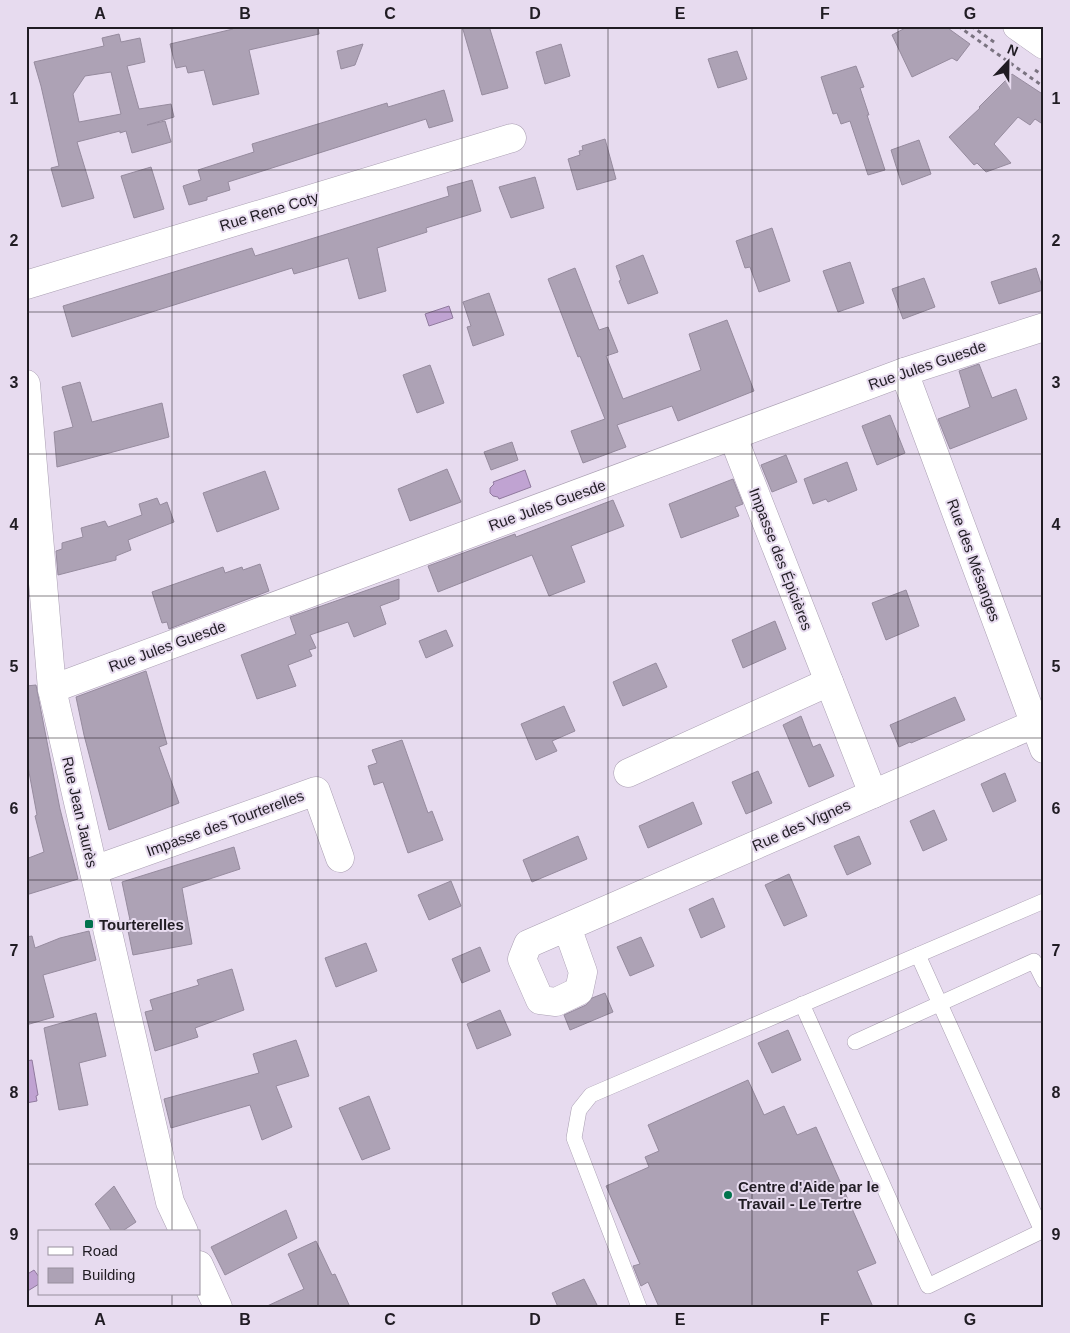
<svg xmlns="http://www.w3.org/2000/svg" width="1070" height="1333" font-family="Helvetica,sans-serif">
  <style>
    .water { fill: #c0a3d2; stroke: #907a9e }
    .building { fill: #ada2b5; stroke: #968b9e; fill-rule: evenodd }
    .lines { fill: none; stroke-linecap: round; stroke-linejoin: round }
    .lane-casing { stroke: #aa9fb2; stroke-width: 16 }
    .street-casing { stroke: #aa9fb2; stroke-width: 29 }
    .secondary-casing { stroke: #aa9fb2; stroke-width: 29 }
    .primary-casing { stroke: #aa9fb2; stroke-width: 29 }
    .path { stroke: #7a7380; stroke-width: 3; stroke-dasharray: 4 4; stroke-linecap: butt }
    .lane { stroke: #fff; stroke-width: 15 }
    .street { stroke: #fff; stroke-width: 28 }
    .secondary { stroke: #fff; stroke-width: 28 }
    .primary { stroke: #fff; stroke-width: 28 }
    .grid { fill: none; stroke: #201c23; stroke-width: 1; stroke-opacity: 0.55 }
    .poi-dot { fill: #01734d; stroke: #e7dbef; stroke-width: 2 }
    .labels { text-anchor: middle; dominant-baseline: central; stroke-width: 4; stroke-linejoin: round; paint-order: stroke }
    .street-label { font-size: 15px; fill: #201c23; stroke: #e7dbef }
    .poi-label { font-size: 15px; font-weight: bold; fill: #201c23; stroke: #e7dbef; text-anchor: start }
    .neatline { fill: none; stroke: #201c23; stroke-width: 2 }
    .grid-label { font-size: 16px; text-anchor: middle; font-weight: bold; fill: #201c23 }
  </style>
  <rect width="100%" height="100%" fill="#e7dbef"/>
  <g class="water">
    <polygon points="449,306 453,318 429,326 425,314"/>
    <polygon points="525,470 531,487 499,499 498,497 493,496 490,493 490,488 494,484 493,482"/>
    <polygon points="32,1060 38,1095 36,1096 37,1101 26,1103 26,1061"/>
    <polygon points="34,1270 39,1277 39,1284 26,1292 26,1275"/>
  </g>
  <g class="building">
    <polygon points="232,26 318,26 319,34 249,50 259,94 213,105 204,70 188,73 186,66 176,68 170,44 233,29"/>
    <polygon points="462,26 489,26 508,88 482,95"/>
    <polygon points="909,26 945,26 970,44 957,61 952,58 912,77 892,35"/>
    <path d="M119,34L121,42L140,38L145,62L127,66L139,109L171,104L174,117L147,125L165,121L171,142L132,153L126,131L120,133V131L77,142L94,198L62,207L51,168L59,166L41,86L34,62L104,46L102,38ZM111,72L121,114L79,122L73,94L85,76Z"/>
    <polygon points="363,44 355,65 341,69 337,51"/>
    <polygon points="561,44 570,76 545,84 536,52"/>
    <polygon points="737,51 747,79 718,88 708,59"/>
    <polygon points="856,66 864,87 860,88 869,115 867,115 885,170 868,175 850,121 841,124 837,113 833,114 821,77"/>
    <polygon points="1012,74 1044,95 1044,125 1035,119 1030,125 1018,117 994,144 1011,163 986,172 977,163 974,165 949,137 980,108 979,107"/>
    <polygon points="444,90 453,121 429,128 426,119 228,182 230,190 207,197 207,200 189,205 183,186 201,180 198,170 254,152 252,144 387,103 388,107"/>
    <polygon points="605,139 616,179 577,190 568,159 580,155 579,151 583,150 582,146"/>
    <polygon points="919,140 931,174 902,185 891,150"/>
    <polygon points="151,167 164,209 134,218 121,176"/>
    <polygon points="535,177 544,208 511,218 499,187"/>
    <polygon points="472,180 481,211 426,228 427,232 377,248 386,291 359,299 348,258 294,274 292,268 72,337 63,306 252,248 255,256 340,230 449,196 447,187"/>
    <polygon points="772,228 790,281 759,292 750,267 745,268 736,241"/>
    <polygon points="643,255 658,293 628,304 619,281 621,280 616,266"/>
    <polygon points="850,262 864,303 838,312 823,271"/>
    <polygon points="575,268 599,330 608,327 618,352 606,356 623,399 701,370 689,334 727,320 754,391 678,421 672,406 617,425 626,447 583,463 571,431 605,419 580,356 578,357 548,279"/>
    <polygon points="1036,268 1043,290 999,304 991,282"/>
    <polygon points="924,278 935,307 903,319 892,289"/>
    <polygon points="489,293 504,335 473,346 467,327 471,326 463,302"/>
    <polygon points="979,364 992,398 1016,389 1027,419 950,449 938,419 970,407 959,371"/>
    <polygon points="430,365 444,403 417,413 403,375"/>
    <polygon points="80,382 92,422 162,403 169,437 57,467 54,432 73,427 62,387"/>
    <polygon points="890,415 905,453 877,465 862,426"/>
    <polygon points="512,442 518,460 491,470 484,452"/>
    <polygon points="786,455 797,482 772,492 761,465"/>
    <polygon points="847,462 857,490 828,502 826,499 813,504 804,479"/>
    <polygon points="447,469 461,502 410,521 398,489"/>
    <polygon points="265,471 279,509 217,532 203,493"/>
    <polygon points="733,479 743,504 735,507 739,516 681,538 669,504"/>
    <polygon points="157,498 160,505 167,502 174,522 128,540 131,550 116,556 116,560 58,575 56,551 62,549 62,543 83,537 81,528 105,521 108,527 142,515 139,504"/>
    <polygon points="613,500 624,526 571,546 585,582 549,596 532,555 438,592 428,566 515,534 516,537"/>
    <polygon points="260,564 269,591 169,629 167,622 162,623 152,592 223,567 225,573 242,567 243,570"/>
    <polygon points="399,579 399,599 380,606 386,624 354,637 348,622 310,635 316,648 309,650 312,656 288,665 296,686 257,699 241,655 296,634 290,617"/>
    <polygon points="906,590 919,626 886,640 872,603"/>
    <polygon points="775,621 786,649 743,668 732,640"/>
    <polygon points="446,630 453,646 426,658 419,641"/>
    <polygon points="656,663 667,687 623,706 613,682"/>
    <polygon points="146,671 167,744 159,747 179,803 109,830 84,735 76,697"/>
    <polygon points="36,685 60,809 78,879 26,895 26,859 44,852 35,816 37,815 26,756 26,686"/>
    <polygon points="955,697 965,720 911,743 910,742 899,747 890,725"/>
    <polygon points="564,706 575,731 552,741 557,751 536,760 521,724"/>
    <polygon points="801,716 813,747 820,744 834,776 809,787 783,725"/>
    <polygon points="402,740 428,813 432,811 443,840 408,853 383,782 374,785 368,766 377,763 372,750"/>
    <polygon points="758,771 772,803 746,814 732,782"/>
    <polygon points="1005,773 1016,801 993,812 981,784"/>
    <polygon points="693,802 702,824 648,848 639,826"/>
    <polygon points="934,810 947,840 923,851 910,821"/>
    <polygon points="578,836 587,859 532,882 523,860"/>
    <polygon points="859,836 871,864 847,875 834,846"/>
    <polygon points="234,847 240,869 182,888 192,944 133,955 126,921 130,920 122,882"/>
    <polygon points="789,874 807,916 784,926 765,885"/>
    <polygon points="451,881 461,906 429,920 418,895"/>
    <polygon points="713,898 725,927 701,938 689,909"/>
    <polygon points="89,931 96,960 43,975 54,1017 26,1025 26,937 32,936 35,948 60,938"/>
    <polygon points="641,937 654,966 630,976 617,947"/>
    <polygon points="366,943 377,971 336,987 325,958"/>
    <polygon points="480,947 490,971 462,983 452,959"/>
    <polygon points="232,969 244,1010 195,1028 198,1037 155,1051 145,1012 153,1010 150,1000 199,985 197,980"/>
    <polygon points="605,993 613,1012 570,1030 564,1015 586,1005 592,998"/>
    <polygon points="500,1010 511,1035 477,1049 467,1024"/>
    <polygon points="96,1013 106,1056 79,1063 88,1105 59,1110 44,1028"/>
    <polygon points="788,1030 801,1060 772,1073 758,1043"/>
    <polygon points="296,1040 309,1076 276,1086 292,1127 262,1140 250,1105 171,1128 164,1099 259,1073 253,1054"/>
    <polygon points="748,1080 764,1115 784,1106 797,1135 816,1127 876,1263 857,1271 873,1307 659,1307 648,1282 641,1286 633,1266 640,1264 606,1186 649,1167 645,1157 659,1151 648,1125"/>
    <polygon points="369,1096 390,1149 362,1160 339,1108"/>
    <polygon points="114,1186 136,1222 121,1232 112,1232 95,1204"/>
    <polygon points="286,1210 297,1238 225,1275 211,1247"/>
    <polygon points="316,1241 332,1275 335,1274 350,1307 265,1307 304,1289 288,1254"/>
    <polygon points="584,1279 598,1307 558,1307 552,1293"/>
  </g>
  <g class="lines">
    <g class="lane-casing">
      <g id="lane">
        <polyline points="918,955 1042,1231"/>
        <polyline points="802,1004 928,1286 1044,1230"/>
        <polyline points="855,1042 1034,961 1044,981"/>
        <polyline points="639,1307 574,1138 579,1110 591,1095 1044,901"/>
      </g>
    </g>
    <g class="street-casing">
      <g id="street">
        <polyline points="26,285 512,138"/>
        <polyline points="904,372 1044,749"/>
        <polyline points="733,437 873,794"/>
        <polyline points="52,689 904,372 1044,327"/>
        <polyline points="628,773 829,682"/>
        <polyline points="94,870 316,791 340,858"/>
        <polyline points="567,927 583,972 579,991 556,1002 540,1000 522,959 528,944 567,927 1034,724"/>
      </g>
    </g>
    <g class="secondary-casing">
      <g id="secondary">
        <polyline points="26,384 52,689 170,1202 184,1232"/>
        <polyline points="199,1265 218,1307"/>
      </g>
    </g>
    <g class="primary-casing">
      <polyline id="primary" points="1017,26 1044,45"/>
    </g>
    <g class="path">
      <polyline points="958,26 1044,87"/>
      <polyline points="971,26 997,44"/>
      <polyline points="1035,70 1044,76"/>
    </g>
    <use href="#lane" class="lane"/>
    <use href="#street" class="street"/>
    <use href="#secondary" class="secondary"/>
    <use href="#primary" class="primary"/>
  </g>
  <path class="grid" d="M172,26V1232M318,26V1307M462,26V1307M608,26V1307M752,26V1307M898,26V1307M26,170H1044M26,312H1044M26,454H1044M26,596H1044M26,738H1044M26,880H1044M26,1022H1044M26,1164H1044M172,1294V1307"/>
  <g class="poi-dot">
    <rect x="84" y="919" width="10" height="10" rx="2.5"/>
    <circle cx="728" cy="1195" r="5"/>
  </g>
  <g class="labels">
    <g class="street-label">
      <text transform="translate(269 211) rotate(-17)">Rue Rene Coty</text>
      <text transform="translate(927 365) rotate(-19)">Rue Jules Guesde</text>
      <text transform="translate(547 505) rotate(-20)">Rue Jules Guesde</text>
      <text transform="translate(781 559) rotate(69)">Impasse des Épicières</text>
      <text transform="translate(974 560) rotate(70)">Rue des Mésanges</text>
      <text transform="translate(167 646) rotate(-20)">Rue Jules Guesde</text>
      <text transform="translate(80 812) rotate(77)">Rue Jean Jaurès</text>
      <text transform="translate(225 823) rotate(-20)">Impasse des Tourterelles</text>
      <text transform="translate(801 825) rotate(-24)">Rue des Vignes</text>
    </g>
    <g class="poi-label">
      <text x="99" y="924">Tourterelles</text>
      <text x="738" y="1186">Centre d'Aide par le<tspan x="738" dy="17">Travail - Le Tertre</tspan></text>
    </g>
  </g>
  <rect width="1070" height="1333" fill="none" stroke="#e7dbef" stroke-width="55"/>
  <rect x="38" y="1230" width="162" height="65" fill="#e7dbef" stroke="#978f9d"/>
  <rect x="48" y="1247" width="25" height="8" fill="#ffffff" stroke="#978f9d"/>
  <text x="82" y="1256" font-size="15" fill="#201c23">Road</text>
  <rect x="48" y="1268" width="25" height="15" fill="#ada2b5" stroke="#978f9d"/>
  <text x="82" y="1280" font-size="15" fill="#201c23">Building</text>
  <g transform="translate(1008 62) rotate(22)" stroke="#e7dbef" stroke-width="4" paint-order="stroke">
  <path d="M0-4L9 19L0 12L-9 19Z" fill="#201c23"/>
  <text y="-8" font-size="14" font-weight="bold" text-anchor="middle" fill="#201c23">N</text>
  </g>
  <rect x="28" y="28" width="1014" height="1278" class="neatline"/>
  <g class="grid-label">
    <text x="100" y="19">A</text>
    <text x="245" y="19">B</text>
    <text x="390" y="19">C</text>
    <text x="535" y="19">D</text>
    <text x="680" y="19">E</text>
    <text x="825" y="19">F</text>
    <text x="970" y="19">G</text>
    <text x="14" y="104">1</text>
    <text x="1056" y="104">1</text>
    <text x="14" y="246">2</text>
    <text x="1056" y="246">2</text>
    <text x="14" y="388">3</text>
    <text x="1056" y="388">3</text>
    <text x="14" y="530">4</text>
    <text x="1056" y="530">4</text>
    <text x="14" y="672">5</text>
    <text x="1056" y="672">5</text>
    <text x="14" y="814">6</text>
    <text x="1056" y="814">6</text>
    <text x="14" y="956">7</text>
    <text x="1056" y="956">7</text>
    <text x="14" y="1098">8</text>
    <text x="1056" y="1098">8</text>
    <text x="14" y="1240">9</text>
    <text x="1056" y="1240">9</text>
    <text x="100" y="1325">A</text>
    <text x="245" y="1325">B</text>
    <text x="390" y="1325">C</text>
    <text x="535" y="1325">D</text>
    <text x="680" y="1325">E</text>
    <text x="825" y="1325">F</text>
    <text x="970" y="1325">G</text>
  </g>
</svg>
